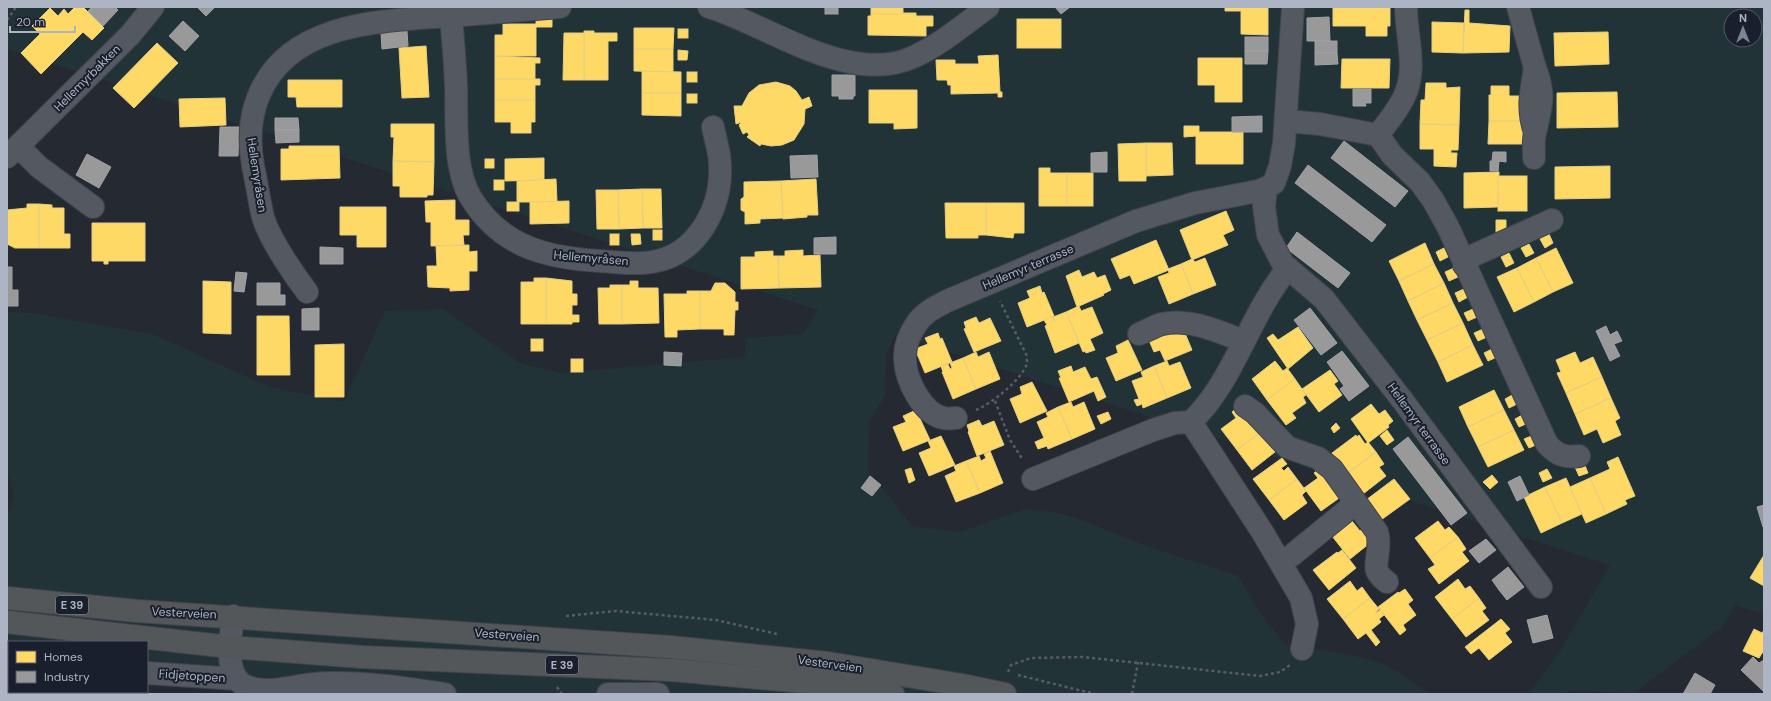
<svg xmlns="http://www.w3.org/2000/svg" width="1771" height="701" font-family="'DM Sans',sans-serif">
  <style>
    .green { fill: #223337; fill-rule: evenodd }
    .homes { fill: #ffd966; stroke: #e6ce82 }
    .industry { fill: #999; stroke: #9fa1a6 }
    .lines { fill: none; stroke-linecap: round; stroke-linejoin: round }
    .minor-casing { stroke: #41444b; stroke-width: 24 }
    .highway-casing { stroke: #41454d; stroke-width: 24 }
    .path { stroke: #585c63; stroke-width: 2.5; stroke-dasharray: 3 3; stroke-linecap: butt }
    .minor { stroke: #545860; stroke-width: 22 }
    .highway { stroke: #54575a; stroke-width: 22 }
    .labels { text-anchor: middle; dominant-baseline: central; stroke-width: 4; stroke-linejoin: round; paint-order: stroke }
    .shield { fill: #191f2c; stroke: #818896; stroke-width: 1 }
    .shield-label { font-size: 11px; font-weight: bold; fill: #adb5c4 }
    .street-label { font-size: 12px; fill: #adb5c4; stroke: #191f2c }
  </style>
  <rect width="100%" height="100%" fill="#252932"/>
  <path class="green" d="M7,7H1764V614L1735,605L1722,627L1634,693L1570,690L1565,694H1529L1561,650L1610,565L896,335L886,354L885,396L869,422L868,470L912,526L960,532L1026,509L1050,511L1076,518L1149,547L1238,576L1260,613L1285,644C1316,649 1347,652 1376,662C1396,668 1413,682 1429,694H487L375,690L277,678L147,667V642H9V663L7,664V513L9,512L14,498L7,471V312L32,313L152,334L269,387L344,402L385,311L443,309L520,363L560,373L745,357L746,338L803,334L818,310L7,49ZM1731,16H1755V40H1731Z"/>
  <g class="homes">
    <polygon points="75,7 83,7 104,28 92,40 83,32 41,74 21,53 40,34 32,26 50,8 58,16 64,9 68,14"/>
    <rect x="871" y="7" width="32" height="7"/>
    <polygon points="1225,7 1268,7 1268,35 1241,34 1241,11 1225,11"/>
    <polygon points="1333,7 1390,7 1390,26 1387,26 1387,36 1366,36 1366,26 1333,26"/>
    <polygon points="1465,10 1469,10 1469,23 1510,26 1509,52 1463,53"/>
    <polygon points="903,13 916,13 916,16 933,16 933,26 926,26 926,36 868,35 868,16 871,16 871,14 903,14"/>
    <polygon points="536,19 552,19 552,27 536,27 536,56 495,56 495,35 503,35 503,24 536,24"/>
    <rect x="1017" y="19" width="44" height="29"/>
    <polygon points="1432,22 1464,23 1463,53 1432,52"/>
    <polygon points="634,28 674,28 673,49 634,49"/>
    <rect x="678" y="29" width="10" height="9"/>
    <polygon points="584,31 594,31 594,33 617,33 617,41 608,41 608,80 584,80"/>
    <polygon points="1608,32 1609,64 1555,66 1554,33"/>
    <polygon points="564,33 584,33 584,80 563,80"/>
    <polygon points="157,43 178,63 134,108 113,88"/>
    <polygon points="426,46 429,97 402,98 399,48"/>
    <polygon points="634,49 673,49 673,72 634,71"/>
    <polygon points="678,50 688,51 687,60 678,60"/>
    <polygon points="998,55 1000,92 1002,92 1002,97 998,97 998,93 951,94 951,85 948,85 947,80 937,80 936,60 955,60 955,64 979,64 978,56"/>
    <polygon points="495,56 540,58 540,63 535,63 535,79 495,79"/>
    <polygon points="1198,58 1242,58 1242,102 1215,102 1215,85 1198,85"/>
    <polygon points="1342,59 1390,59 1389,88 1341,88"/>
    <polygon points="642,71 681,72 681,93 642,93"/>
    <rect x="687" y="72" width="10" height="10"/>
    <polygon points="495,79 540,79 540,85 535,85 535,100 495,100"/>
    <polygon points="288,80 342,80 342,107 297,107 296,97 288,97"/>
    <polygon points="776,82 790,86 796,91 802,100 809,97 812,106 805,109 804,124 794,140 782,145 771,146 761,144 760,146 747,137 749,135 747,132 743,134 739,125 742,122 736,124 734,106 742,106 749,93 759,85"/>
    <polygon points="1426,83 1446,83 1446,88 1460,87 1459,125 1420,124 1421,100 1425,100"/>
    <polygon points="1491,86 1509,86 1509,96 1526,96 1525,121 1489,121 1489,95 1491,95"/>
    <polygon points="869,90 917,90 917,128 894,129 894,123 869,123"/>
    <polygon points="1617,92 1618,127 1557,128 1557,93"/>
    <polygon points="642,93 681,93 681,116 642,115"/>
    <rect x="687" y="94" width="10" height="9"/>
    <polygon points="225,98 226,125 180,127 179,99"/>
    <polygon points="495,100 535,100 535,122 531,122 531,133 511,133 511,122 495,122"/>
    <polygon points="1489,121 1525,121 1525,144 1488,144"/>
    <polygon points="391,124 434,124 434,162 393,161 394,137 391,137"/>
    <polygon points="1420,124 1459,125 1458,150 1451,150 1451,153 1457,153 1456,167 1434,166 1434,149 1420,149"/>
    <polygon points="1184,126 1199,126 1199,132 1243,132 1243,164 1196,164 1196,136 1184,137"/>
    <polygon points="1146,143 1172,143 1173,175 1146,176"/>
    <polygon points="1146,143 1146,181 1119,181 1118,144"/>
    <polygon points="289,146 339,146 340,178 281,180 281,149 289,149"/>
    <polygon points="544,158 544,180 505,181 505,159"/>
    <rect x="485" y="159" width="9" height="9"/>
    <polygon points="393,161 434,162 433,195 427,195 427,197 400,197 400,186 393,186"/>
    <polygon points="1610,166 1610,198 1555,199 1555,167"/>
    <polygon points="1039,168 1050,168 1050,173 1067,173 1067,206 1039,206"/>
    <polygon points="1499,172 1498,207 1464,208 1464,173"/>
    <rect x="1067" y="173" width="26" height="33"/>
    <rect x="1498" y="176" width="29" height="35"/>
    <polygon points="556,179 557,202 517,202 517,181"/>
    <polygon points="816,179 818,215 807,215 807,217 783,219 781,181"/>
    <rect x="494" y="180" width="10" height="10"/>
    <polygon points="781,181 783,218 760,219 760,223 745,224 745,212 741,210 741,199 744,197 744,182"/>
    <polygon points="642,189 661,189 662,228 643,228"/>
    <polygon points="642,189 643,228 619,229 618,190"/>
    <polygon points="596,190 618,190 619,229 597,229"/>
    <polygon points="455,200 455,220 469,220 469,235 463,235 464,245 431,246 431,222 426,222 425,201"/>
    <polygon points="569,201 569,223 530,224 530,202"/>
    <rect x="507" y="202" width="12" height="9"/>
    <polygon points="945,203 986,203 986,235 978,235 978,238 946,238"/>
    <polygon points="986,203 1024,203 1024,233 1014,233 1013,238 986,235"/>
    <polygon points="27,204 39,204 39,248 15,248 7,244 7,210 27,208"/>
    <polygon points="39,204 52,205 52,208 64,208 64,234 70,234 70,248 39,248"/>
    <polygon points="340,207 386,207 386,247 357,247 357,235 340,235"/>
    <polygon points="1226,211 1234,230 1223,235 1228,245 1192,260 1180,230"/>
    <polygon points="1496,220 1506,220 1506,234 1496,235"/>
    <polygon points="92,223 145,223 145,261 108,261 108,264 104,264 104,261 92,261"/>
    <rect x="653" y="230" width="9" height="10"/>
    <rect x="610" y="234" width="9" height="11"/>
    <polygon points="631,234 640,234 641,244 632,245"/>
    <polygon points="1549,234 1553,243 1545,248 1540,239"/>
    <polygon points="1156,240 1169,270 1134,284 1130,275 1120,279 1111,259"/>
    <polygon points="1425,243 1434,264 1399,281 1389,261"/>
    <polygon points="1529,244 1534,253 1526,257 1521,248"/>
    <polygon points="469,245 469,252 477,251 477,271 469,271 469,290 450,291 450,288 428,287 427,266 437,266 436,246"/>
    <polygon points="1444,248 1448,257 1440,261 1436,252"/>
    <polygon points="1556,248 1573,283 1553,292 1536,258"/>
    <polygon points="803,250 803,256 820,255 821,287 779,288 778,256 785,256 785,251"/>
    <polygon points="773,251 773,256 778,256 779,288 741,289 741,257 755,257 755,252"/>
    <polygon points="1509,253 1514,263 1506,267 1501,257"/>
    <polygon points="1205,258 1216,285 1193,294 1181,264 1192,259 1195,262"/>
    <polygon points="1536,258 1553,292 1534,302 1517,268"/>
    <polygon points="1181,264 1193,294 1169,304 1158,277 1169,273 1168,269"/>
    <polygon points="1434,264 1444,283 1408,301 1399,281"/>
    <polygon points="1454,268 1458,277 1449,281 1445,272"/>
    <polygon points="1517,268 1534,302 1514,312 1497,277"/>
    <polygon points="1079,270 1082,277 1094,272 1097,278 1105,275 1111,290 1103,294 1104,295 1077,307 1066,276"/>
    <polygon points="534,278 546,278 546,324 521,324 521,282 534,282"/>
    <polygon points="546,278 572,281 572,294 577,294 577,305 572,305 572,315 579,315 579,322 572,322 572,324 546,324"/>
    <polygon points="203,281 231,282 231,334 203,333"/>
    <polygon points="630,281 638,281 638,288 658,288 659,323 622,324 622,285 630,285"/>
    <polygon points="715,283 725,283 735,292 735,302 738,302 738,310 735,310 734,335 724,335 724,329 700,329 700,291 711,291"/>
    <polygon points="1444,283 1453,303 1417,320 1408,301"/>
    <polygon points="610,285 622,285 622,324 599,324 598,288 610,288"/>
    <polygon points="1040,286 1042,293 1044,292 1054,316 1027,327 1018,303 1030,298 1027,291"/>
    <polygon points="1464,289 1468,297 1459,302 1455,293"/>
    <polygon points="687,291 700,291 700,329 677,330 677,337 665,337 664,294 687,294"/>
    <polygon points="1453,303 1463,323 1427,340 1417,320"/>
    <polygon points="1079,306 1081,311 1092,307 1103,333 1090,339 1095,350 1086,353 1085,351 1083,352 1066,312"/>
    <polygon points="1473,309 1477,317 1468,321 1464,313"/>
    <polygon points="1066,312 1079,343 1055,353 1045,326 1047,325 1044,320 1052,316 1055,322 1053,317"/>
    <polygon points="257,316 289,316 290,375 257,375"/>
    <polygon points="976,317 979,323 990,318 1001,341 974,352 964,329 966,328 964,322"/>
    <polygon points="1463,323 1473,345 1438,362 1427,340"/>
    <polygon points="1182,326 1192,350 1165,361 1160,350 1154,352 1148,338"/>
    <polygon points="1298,327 1313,348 1288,369 1267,338 1273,334 1278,340"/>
    <polygon points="1483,329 1487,337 1478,341 1474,333"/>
    <polygon points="938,333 940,339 942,338 952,362 925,373 915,349 928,344 925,338"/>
    <rect x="531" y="339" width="12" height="12"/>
    <polygon points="1128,340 1142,370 1116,381 1106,358 1118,353 1116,346"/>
    <polygon points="344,344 344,397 315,397 315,345"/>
    <polygon points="1473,345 1483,365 1447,382 1438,362"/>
    <polygon points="1492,349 1497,357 1488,361 1484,353"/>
    <polygon points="976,352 978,357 989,352 1000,379 976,389 963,358"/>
    <polygon points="1575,352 1580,363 1593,357 1602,377 1566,393 1557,373 1561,372 1556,360"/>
    <polygon points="963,358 976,389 953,399 942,372 943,372 941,366 948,364 950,369 952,368 950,363"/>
    <rect x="571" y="359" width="12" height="13"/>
    <polygon points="1167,361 1169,366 1180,362 1191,388 1167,398 1154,366"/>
    <polygon points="1275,361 1283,371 1287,368 1295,379 1267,400 1252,379"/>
    <polygon points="1071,366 1073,372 1085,367 1091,379 1097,377 1106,397 1098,401 1094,391 1069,402 1059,378 1061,378 1058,371"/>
    <polygon points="1154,366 1167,398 1143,408 1142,404 1137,406 1134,400 1139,399 1132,381 1143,377 1141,372"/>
    <polygon points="1330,370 1338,381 1334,384 1342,395 1319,412 1302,389"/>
    <polygon points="1602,377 1611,398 1575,414 1566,393"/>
    <polygon points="1295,379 1306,395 1303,397 1306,403 1292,413 1296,418 1286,425 1267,400"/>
    <polygon points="1032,382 1047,411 1020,423 1010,399 1022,394 1020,387"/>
    <polygon points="1494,390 1504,410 1468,427 1459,407"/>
    <polygon points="1514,394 1519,403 1509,408 1505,399"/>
    <polygon points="1611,398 1620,418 1615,421 1621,435 1603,443 1597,429 1584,435 1575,414"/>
    <polygon points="1071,402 1073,407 1084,402 1095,429 1072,439 1058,407"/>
    <polygon points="1371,404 1379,414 1385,410 1393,421 1388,425 1389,427 1368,443 1351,419"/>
    <polygon points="1058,407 1072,439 1048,449 1047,446 1038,449 1035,442 1044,438 1037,422 1048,417 1046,413"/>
    <polygon points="1238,407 1264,429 1237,450 1221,429 1236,418 1232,412"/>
    <polygon points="916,410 930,440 903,451 893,427 906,422 903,416"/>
    <polygon points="1504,410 1514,430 1478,447 1468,427"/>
    <polygon points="1108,412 1111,419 1101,424 1097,416"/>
    <polygon points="1524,414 1528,423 1519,427 1515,419"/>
    <polygon points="979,420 982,426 994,421 1004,445 977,456 968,432 969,431 967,425"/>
    <polygon points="1336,423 1340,428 1334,433 1331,428"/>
    <polygon points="1264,429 1273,440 1268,443 1270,447 1276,442 1280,448 1252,470 1237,450"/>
    <polygon points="1387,430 1394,440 1387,445 1380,436"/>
    <polygon points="1514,430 1524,450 1488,467 1478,447"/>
    <polygon points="1356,435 1357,437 1359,435 1365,444 1368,442 1376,452 1348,473 1332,453"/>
    <polygon points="1534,435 1538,444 1529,448 1524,439"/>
    <polygon points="941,436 955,465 929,476 919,453 931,448 928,441"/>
    <polygon points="990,451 1003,483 980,493 966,461 979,456 981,461 986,458 984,454"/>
    <polygon points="1376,452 1384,464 1379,467 1386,476 1363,494 1348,473"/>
    <polygon points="1618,457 1635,496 1625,500 1627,504 1606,514 1590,478 1610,469 1607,462"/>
    <polygon points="1282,458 1287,464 1281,468 1284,471 1288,467 1297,479 1269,500 1253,479"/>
    <polygon points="966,461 980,493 956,502 945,476 956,471 954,466"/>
    <polygon points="1584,463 1588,473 1579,476 1575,467"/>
    <polygon points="1323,465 1342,496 1321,511 1304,488 1318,478 1314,473"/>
    <polygon points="911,468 915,480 909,483 905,470"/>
    <polygon points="1547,469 1552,478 1543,482 1539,473"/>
    <polygon points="1492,475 1498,482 1490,489 1483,482"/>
    <polygon points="1566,478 1582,514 1562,523 1545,487"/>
    <polygon points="1590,478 1606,514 1586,523 1570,487"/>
    <polygon points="1297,479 1306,491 1302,495 1307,503 1284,520 1269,500"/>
    <polygon points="1394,479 1410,499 1381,520 1366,500"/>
    <polygon points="1545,487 1562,523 1541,533 1524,497"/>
    <polygon points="1352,521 1360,531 1366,526 1370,543 1350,559 1332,536"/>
    <polygon points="1438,521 1445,530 1449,527 1458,537 1430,558 1415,538"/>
    <polygon points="1458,537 1466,549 1462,552 1469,561 1439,584 1428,569 1435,565 1430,558"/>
    <polygon points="1342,550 1356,568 1329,590 1313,570 1337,552 1338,553"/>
    <polygon points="1764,555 1764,586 1750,578"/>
    <polygon points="1458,579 1465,589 1470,586 1479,598 1452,619 1435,597"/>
    <polygon points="1350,581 1357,591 1362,587 1370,598 1343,619 1327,599"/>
    <polygon points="1405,589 1413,600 1408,604 1416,615 1403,625 1406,630 1400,635 1378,607 1398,592 1399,593"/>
    <polygon points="1370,598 1379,609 1375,614 1380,610 1384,615 1379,619 1381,622 1371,630 1380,642 1376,646 1366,633 1358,639 1343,619"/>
    <polygon points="1479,598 1486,608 1482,611 1489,620 1466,637 1452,619"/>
    <polygon points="1501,619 1510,629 1505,633 1512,642 1489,660 1479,648 1471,654 1465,647"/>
    <polygon points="1754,629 1762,633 1764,630 1764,650 1759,658 1743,651"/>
  </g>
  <g class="industry">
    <polygon points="92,7 115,7 118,10 103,26 88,11"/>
    <polygon points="197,7 215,7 206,16"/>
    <rect x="825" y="7" width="13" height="7"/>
    <polygon points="1055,7 1070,7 1061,14"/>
    <polygon points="1329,17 1330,41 1307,41 1307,18"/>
    <polygon points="183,21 199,36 185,51 169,36"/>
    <polygon points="407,31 408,46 382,49 381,33"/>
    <rect x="1245" y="37" width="23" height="14"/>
    <rect x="1315" y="41" width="22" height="12"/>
    <polygon points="1245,51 1268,51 1267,64 1245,64"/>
    <polygon points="1315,53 1337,53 1338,64 1315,65"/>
    <polygon points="832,75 855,75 855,96 853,96 853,99 839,99 839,96 832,96"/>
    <polygon points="1353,89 1371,89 1371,103 1365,103 1366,106 1353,106"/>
    <polygon points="1262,116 1262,132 1232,132 1232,117"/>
    <polygon points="275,118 298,118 299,130 275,130"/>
    <polygon points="220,127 239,127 238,156 219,156"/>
    <polygon points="275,130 299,130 299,142 276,143"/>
    <polygon points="1344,141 1408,191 1395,207 1331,158"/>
    <polygon points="1107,152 1107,172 1091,172 1091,153"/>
    <polygon points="1493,152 1506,152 1506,162 1499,161 1498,172 1498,171 1490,171 1490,161 1492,161"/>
    <polygon points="87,154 111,167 99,188 76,175"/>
    <polygon points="817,155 818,177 791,178 790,156"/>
    <polygon points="1308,165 1386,225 1372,242 1295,183"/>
    <polygon points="1297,232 1350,273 1338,288 1286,248"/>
    <polygon points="836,237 836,254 814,254 814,238"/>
    <polygon points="320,247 343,248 343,264 320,264"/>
    <polygon points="7,267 12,267 12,290 18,290 18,306 7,306"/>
    <polygon points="236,272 247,273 244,292 234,291"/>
    <polygon points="257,283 280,283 280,295 285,295 285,305 257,305"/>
    <polygon points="319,308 319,330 302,330 302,309"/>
    <polygon points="1310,308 1337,343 1321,355 1294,320"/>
    <polygon points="1606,326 1610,335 1617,331 1622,341 1614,344 1620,356 1610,361 1596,331"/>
    <polygon points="1342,351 1369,386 1349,401 1340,389 1344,386 1327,362"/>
    <polygon points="664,352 682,353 681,366 664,365"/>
    <polygon points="1408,437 1467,513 1451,525 1393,449"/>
    <polygon points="870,476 881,485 872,496 861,488"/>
    <polygon points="1520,476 1529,495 1517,501 1508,482"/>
    <polygon points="1764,505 1764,527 1763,527 1757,507"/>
    <polygon points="1486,539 1496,550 1479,563 1469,551"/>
    <polygon points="1508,567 1516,577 1499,590 1492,580"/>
    <polygon points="1516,577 1524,587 1507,600 1499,590"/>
    <polygon points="1547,615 1553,638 1533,643 1527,620"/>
    <polygon points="1753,657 1759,663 1764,660 1764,692 1741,670"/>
    <polygon points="1695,673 1715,685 1710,694 1683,694"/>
  </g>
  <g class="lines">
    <g class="minor-casing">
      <g id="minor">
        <path d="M709,7C768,25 848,85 911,58C939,46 963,25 988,7"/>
        <polyline points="1293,7 1284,143 1280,166 1274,183 1266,188 1264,207 1268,235 1283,264 1324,299 1403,401 1541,587"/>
        <polyline points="1518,7 1535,68"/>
        <path d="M451,16C453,39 455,62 456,85C457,119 453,169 471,198C501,247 547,258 600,261C617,262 635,265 652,262C697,255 722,208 720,165C720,152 715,139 713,127"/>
        <path d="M1286,121L1320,124L1378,135L1392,155L1420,182L1433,200L1448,227L1547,444C1557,455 1565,458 1579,456"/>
        <path d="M1378,135C1387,123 1398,110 1404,97C1418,69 1406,36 1406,7"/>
        <polyline points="18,146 39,167 93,207"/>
        <polyline points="7,157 130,35 153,7"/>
        <path d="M1534,158C1534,150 1533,141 1535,133C1541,106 1546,96 1535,68C1531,90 1527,111 1535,132"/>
        <polyline points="1464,265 1472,256 1552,220"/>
        <path d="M307,292C294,275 269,238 263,217C259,201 257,183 253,166C249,142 249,118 259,95C290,21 383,21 451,16C488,13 524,10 560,7"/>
        <path d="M1139,334C1147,331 1154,326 1162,324C1189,318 1218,331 1243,341"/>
        <path d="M1245,406L1255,413L1287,447L1318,458L1332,469L1377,532C1382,546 1373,565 1378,573C1380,576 1384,580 1387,582"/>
        <path d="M956,418C953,418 948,419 944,418C922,414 906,380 905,360C904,347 910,333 917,323C924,312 936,307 947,301L1136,221L1195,203L1258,191L1266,188"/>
        <polyline points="1191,422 1263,533 1301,598 1307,624 1302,649"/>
        <path d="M1033,479L1153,430L1175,423L1191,422C1235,380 1249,315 1288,268"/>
        <polyline points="1280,561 1291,556 1356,503"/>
        <path d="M233,616C231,635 225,662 237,679C244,689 259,690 270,690C289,689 308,683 327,683C367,682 406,688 445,694"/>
        <polyline points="147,673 237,679"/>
        <polyline points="608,694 658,694"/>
      </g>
    </g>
    <g class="highway-casing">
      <g id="highway">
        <polyline points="7,598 137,611 670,647 828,663 962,685 1005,694"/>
        <polyline points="7,622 230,647 362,657 672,670 826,684 893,694"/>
      </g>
    </g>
    <g class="path">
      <polyline points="7,20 16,7"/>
      <polyline points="995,401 1010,440 1023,460"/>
      <path d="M976,410C991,404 1023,379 1027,363C1027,361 1027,357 1026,354L1000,301"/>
      <polyline points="566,616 616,611 716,620 777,634"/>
      <polyline points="1008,672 1011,665 1031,658 1083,657 1260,676 1280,672 1290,665"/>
      <polyline points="1018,675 1095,694"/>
      <polyline points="557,687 562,694"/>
      <polyline points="1132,694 1138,662"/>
    </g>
    <use href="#minor" class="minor"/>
    <use href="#highway" class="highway"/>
  </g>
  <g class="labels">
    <g class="shield">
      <rect x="56" y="596" width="32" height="18" rx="3"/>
      <rect x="546" y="656" width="32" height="18" rx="3"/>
    </g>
    <g class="shield-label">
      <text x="72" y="605">E 39</text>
      <text x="562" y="665">E 39</text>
    </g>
    <g class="street-label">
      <text transform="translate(87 78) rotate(-45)">Hellemyrbakken</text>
      <text transform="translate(257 175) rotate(81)">Hellemyråsen</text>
      <text transform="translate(591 258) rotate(5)">Hellemyråsen</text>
      <text transform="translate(1028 267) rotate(-23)">Hellemyr terrasse</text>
      <text transform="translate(1419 424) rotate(54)">Hellemyr terrasse</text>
      <text transform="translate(184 613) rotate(3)">Vesterveien</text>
      <text transform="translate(507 635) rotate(4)">Vesterveien</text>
      <text transform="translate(830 664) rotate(8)">Vesterveien</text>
      <text transform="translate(192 676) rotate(4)">Fidjetoppen</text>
    </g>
  </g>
  <rect width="1771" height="701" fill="none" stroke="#adb5c4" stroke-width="16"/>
  <rect x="8" y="641" width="140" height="52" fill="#191f2c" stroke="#545b69"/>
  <rect x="16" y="651" width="20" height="12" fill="#ffd966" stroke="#545b69"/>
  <text x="44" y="661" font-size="12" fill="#adb5c4">Homes</text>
  <rect x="16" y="671" width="20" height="12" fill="#999999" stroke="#545b69"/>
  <text x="44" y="681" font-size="12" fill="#adb5c4">Industry</text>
  <g transform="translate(1743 28)"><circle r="19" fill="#191f2c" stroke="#545b69"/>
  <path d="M0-3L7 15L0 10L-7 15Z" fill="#7d8491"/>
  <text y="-6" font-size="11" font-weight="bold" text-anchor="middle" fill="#adb5c4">N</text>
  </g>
  <path d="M10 26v6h65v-6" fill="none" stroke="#adb5c4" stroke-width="2"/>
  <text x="16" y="26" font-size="12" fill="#adb5c4" stroke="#191f2c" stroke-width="3" paint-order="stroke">20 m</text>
</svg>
